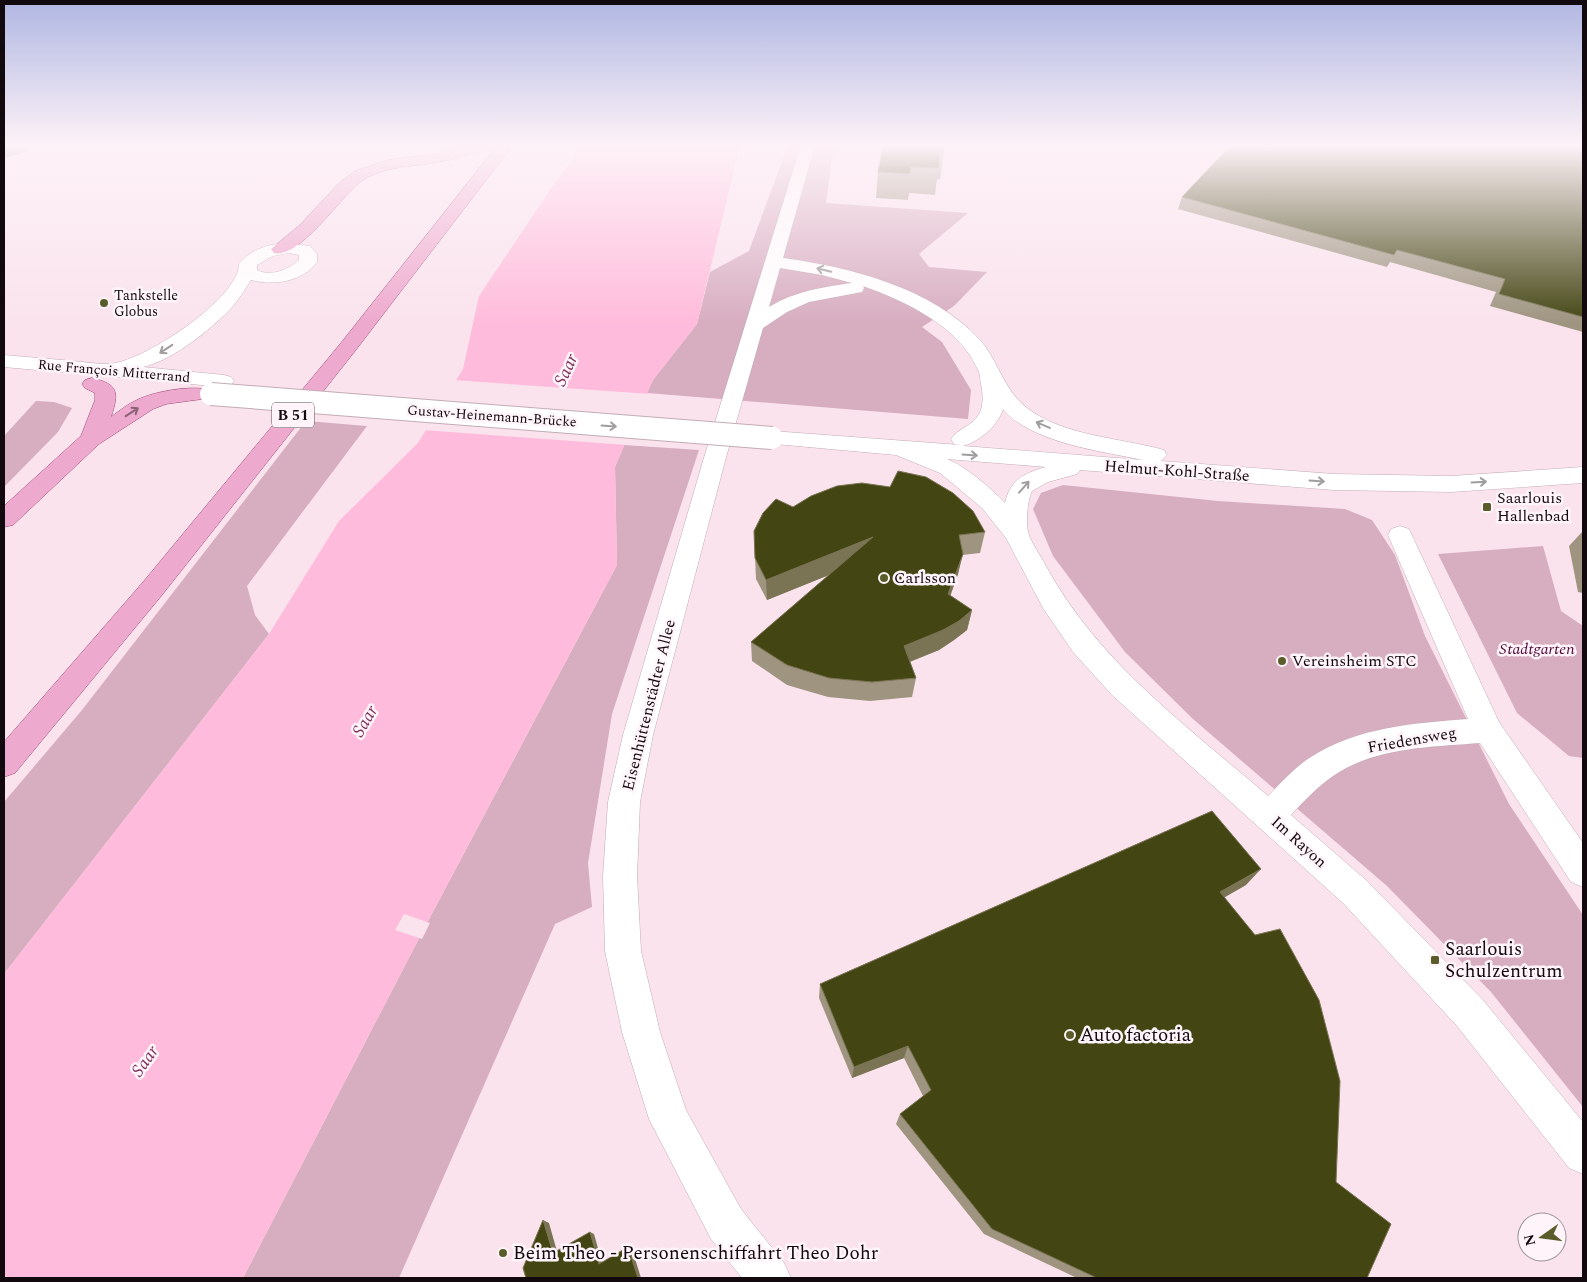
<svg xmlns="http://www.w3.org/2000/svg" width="1587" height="1282" font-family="Spectral,serif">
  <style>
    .green { fill: #d7adc0 }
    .water { fill: #ffbbdb }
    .pier { fill: #fae3ed }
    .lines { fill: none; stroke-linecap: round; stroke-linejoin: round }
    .minor-casing { stroke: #c3acb6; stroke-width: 1 }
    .major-casing { stroke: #9a4b75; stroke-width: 1 }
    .minor { fill: #fff; fill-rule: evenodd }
    .major { fill: #eea9ce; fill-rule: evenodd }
    .minor-bridge-casing { stroke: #c3acb6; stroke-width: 24; stroke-linecap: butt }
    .minor-bridge { stroke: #fff; stroke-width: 22 }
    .wall { fill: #9e9480 }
    .shaded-wall { fill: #7a7454 }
    .building { fill: #434513; stroke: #7a7454 }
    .oneway { stroke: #a09d9e }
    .oneway2 { stroke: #8b6177 }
    .poi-dot { fill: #5a5d2a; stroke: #fef4f9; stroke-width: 2 }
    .labels { text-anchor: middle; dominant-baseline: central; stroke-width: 5; stroke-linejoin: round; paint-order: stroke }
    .far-poi-label { font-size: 14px; fill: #11090d; stroke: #fef4f9; text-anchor: start }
    .far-street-label { font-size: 14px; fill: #11090d; stroke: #fef4f9 }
    .shield { fill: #fef4f9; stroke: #585054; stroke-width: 1 }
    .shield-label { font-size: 15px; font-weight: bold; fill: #11090d }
    .street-label { font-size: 16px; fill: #11090d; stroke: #fef4f9 }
    .poi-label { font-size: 16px; fill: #11090d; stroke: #fef4f9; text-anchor: start }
    .park-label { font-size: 16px; font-style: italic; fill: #540737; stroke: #fef4f9 }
    .water-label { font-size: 18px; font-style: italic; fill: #7f325c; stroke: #fef4f9 }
    .near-poi-label { font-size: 19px; fill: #11090d; stroke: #fef4f9; text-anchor: start }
  </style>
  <rect width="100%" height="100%" fill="#fae3ed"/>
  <g class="green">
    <polygon points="788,145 834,145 826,203 968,213 919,254 929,267 987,272 954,306 922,327 942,342 971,390 968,419 647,393 653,380 697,324 710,272 749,251"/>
    <polygon points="36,401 54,402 72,408 58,432 4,487 4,436"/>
    <polygon points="306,421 367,426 247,586 255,615 269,634 4,974 4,802 82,710"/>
    <polygon points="624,445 699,450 612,714 588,863 592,907 555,924 399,1278 243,1278 427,923 617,565 615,467"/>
    <polygon points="1063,485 1218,501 1345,509 1372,520 1395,555 1425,636 1509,804 1583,915 1583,1107 1491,992 1387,886 1193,719 1125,652 1053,556 1033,509 1041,493"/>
    <polygon points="1543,546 1561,611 1583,626 1583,758 1569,756 1517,713 1438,554"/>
  </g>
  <polygon class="water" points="584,145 740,145 697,324 653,380 615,467 617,565 427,923 243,1278 4,1278 4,974 269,634 339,521 418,443 463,369 479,296 554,184"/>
  <g class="pier">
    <polygon points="453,380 650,394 627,445 423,430"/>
    <polygon points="404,914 430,923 422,939 395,930"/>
  </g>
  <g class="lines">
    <g class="minor-casing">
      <g id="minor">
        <path d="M801,145H815L783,258C850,267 933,288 980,340C998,360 1004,391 1027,408C1063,436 1121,438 1164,450L1167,455L1161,461L1334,474L1451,476L1583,467V483L1451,492L1334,490L1080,470L1077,474L1048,482L1032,491C1027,502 1026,520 1028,532C1031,543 1041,556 1046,566C1098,662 1187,726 1268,796C1282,782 1295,767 1311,757C1357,727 1416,723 1468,719L1388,535L1391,529L1400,526L1409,529L1499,722L1583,843V887L1571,882L1480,743C1431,747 1375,747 1333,776C1317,787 1304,801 1291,815L1367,881L1483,1000L1583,1122V1174L1569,1168L1457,1026L1343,903L1112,695L1073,652L1043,608L1006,538L982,508L940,473L896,455L764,443L761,438L764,433L772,431L960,445L954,444L951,439C958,428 973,426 979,414C984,405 983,394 981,384C980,379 980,373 978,370C959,326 905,301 863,286L864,288L862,292L809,302L787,312L763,328L725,461L653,735L640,802L637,876L641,951L660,1032L686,1110L741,1209L784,1263L791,1278H742L711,1239L649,1119L622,1032L605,951L603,876L608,802L623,735L703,461ZM780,268L822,275L852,283C823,287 795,291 769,307ZM1003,409C1031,443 1101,451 1143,460L963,446C980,441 998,426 1003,409ZM947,459L1046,467C1024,473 1010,480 1005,503C991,488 965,466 947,459Z"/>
        <path d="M283,243L310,246L317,254V262C303,282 273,286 251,280C245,289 240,298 233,306C212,329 173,360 143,367L224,375L231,377L234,381L231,385L224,387L4,367V355C27,357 50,359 73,361C84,362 96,364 108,364C140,364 239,299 239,264C249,250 267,245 283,243ZM289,253L299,255V260C288,270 271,277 257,270V265L273,256Z"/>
      </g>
    </g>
    <g class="major-casing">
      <g id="major">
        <path d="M471,145H494L492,148C476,153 460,158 444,161C417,167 383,165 360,182C340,198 299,259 274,253L271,249L300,225L339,183L355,171L388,160L443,153Z"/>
        <polygon points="498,145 513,145 355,351 162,595 15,773 4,777 4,742 144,581 341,343"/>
        <path d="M92,378C119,384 119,393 111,417C119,411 128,404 137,400C155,391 192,385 210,390L214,394L210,398L166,404L153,409L99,444L13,525L4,527V506L81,436L95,400V393L85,388L82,384L85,380Z"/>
      </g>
    </g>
    <use href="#minor" class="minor"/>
    <use href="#major" class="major"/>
    <g class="minor-bridge-casing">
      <polyline id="minor-bridge" points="211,394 772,438"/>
    </g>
    <use href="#minor-bridge" class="minor-bridge"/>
  </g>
  <g class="wall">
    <polygon points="883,145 944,153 940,180 937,179 935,195 909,193 908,200 876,198 878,172"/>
    <polygon points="1583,145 1583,332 1490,306 1496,292 1390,262 1387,267 1178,209 1182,197"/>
    <polygon points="793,507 985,532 980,553 962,555 958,574 950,595 972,610 967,630 954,640 939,650 910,662 916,678 912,697 870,701 828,697 787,685 752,661 751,642 829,575 767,600 756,579 754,531"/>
    <polygon points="1583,531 1583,593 1578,592 1569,546"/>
    <polygon points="1246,885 1224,897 1336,1182 1367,1278 1077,1278 984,1234 896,1124 900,1114 923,1096 904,1058 852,1078 819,998 820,984"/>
  </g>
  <g class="shaded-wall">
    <polygon points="4,145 33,145 27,152 4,158"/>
    <polygon points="873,537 871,558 767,600 766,580"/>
    <polygon points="963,554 958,574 944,614 948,594"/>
    <polygon points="972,610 967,630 954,640 939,650 901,665 904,646"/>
    <polygon points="1261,869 1246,885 1206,908 1220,892"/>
    <polygon points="908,1046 904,1058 852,1078 854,1067"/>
    <polygon points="543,1220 549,1223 558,1255 553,1253"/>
    <polygon points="590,1232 594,1234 603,1266 599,1264"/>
    <polygon points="628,1247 632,1249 641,1278 638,1278"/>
  </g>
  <g class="building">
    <polygon points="883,145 944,145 944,153 940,153 939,168 911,167 910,174 878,172"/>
    <polygon points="1231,145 1583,145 1583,317 1499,294 1505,279 1397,250 1394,255 1182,197"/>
    <polygon points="898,471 926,477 953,493 973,511 985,532 959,535 963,554 948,594 972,610 959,621 943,630 904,646 916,678 872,682 829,678 787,665 751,642 873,537 766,580 755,558 754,531 763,513 776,499 793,507 811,496 837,486 862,483 890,487"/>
    <polygon points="1212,811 1261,869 1220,892 1255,935 1280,929 1319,1000 1340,1081 1336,1182 1391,1224 1367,1278 1097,1278 992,1229 900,1114 931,1090 908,1046 854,1067 820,984"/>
    <polygon points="543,1220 553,1253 590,1232 599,1264 628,1247 638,1278 526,1278 523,1268"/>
  </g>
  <defs><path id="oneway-shaft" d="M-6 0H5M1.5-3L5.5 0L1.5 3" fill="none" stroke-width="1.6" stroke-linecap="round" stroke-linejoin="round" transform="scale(1.25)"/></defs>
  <g class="oneway">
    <use href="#oneway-shaft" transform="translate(824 270) rotate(-166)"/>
    <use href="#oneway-shaft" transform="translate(166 349) rotate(147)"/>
    <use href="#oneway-shaft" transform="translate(1043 425) rotate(-157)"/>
    <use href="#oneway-shaft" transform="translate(609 426) rotate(4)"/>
    <use href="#oneway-shaft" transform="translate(970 455) rotate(4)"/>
    <use href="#oneway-shaft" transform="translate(1317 481) rotate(4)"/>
    <use href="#oneway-shaft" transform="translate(1479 482) rotate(-3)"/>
    <use href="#oneway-shaft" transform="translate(1024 487) rotate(-49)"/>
  </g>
  <use class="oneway2" href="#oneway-shaft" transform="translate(132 412) rotate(-33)"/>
  <linearGradient id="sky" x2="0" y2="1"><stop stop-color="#b1b7e3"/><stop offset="0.45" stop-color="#fdf2f7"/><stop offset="1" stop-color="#fdf2f7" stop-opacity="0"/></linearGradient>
  <rect width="1587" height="324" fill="url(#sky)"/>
  <g class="poi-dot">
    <circle cx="104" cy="303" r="5"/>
    <rect x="1482" y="502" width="10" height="10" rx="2.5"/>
    <circle cx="884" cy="578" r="5"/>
    <circle cx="1282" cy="661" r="5"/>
    <rect x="1430" y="955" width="10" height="10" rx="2.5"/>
    <circle cx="1070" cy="1035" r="5"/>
    <circle cx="503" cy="1253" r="5"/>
  </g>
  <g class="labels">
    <g class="far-poi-label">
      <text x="114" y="295">Tankstelle<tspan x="114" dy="16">Globus</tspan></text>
    </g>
    <g class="far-street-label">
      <text transform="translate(114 371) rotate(5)">Rue François Mitterrand</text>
      <text transform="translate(492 416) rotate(4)">Gustav-Heinemann-Brücke</text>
    </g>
    <rect class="shield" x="272" y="402.5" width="42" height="25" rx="4"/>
    <g class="shield-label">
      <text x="293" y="415">B 51</text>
    </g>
    <g class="street-label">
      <text transform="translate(1177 471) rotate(4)">Helmut-Kohl-Straße</text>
      <text transform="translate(649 705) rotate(-76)">Eisenhüttenstädter Allee</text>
      <text transform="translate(1412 740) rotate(-10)">Friedensweg</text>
      <text transform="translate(1299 842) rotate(42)">Im Rayon</text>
    </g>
    <g class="poi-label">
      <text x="1497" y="498">Saarlouis<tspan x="1497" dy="18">Hallenbad</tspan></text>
      <text x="894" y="578">Carlsson</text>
      <text x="1292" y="661">Vereinsheim STC</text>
    </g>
    <g class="park-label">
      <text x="1537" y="649">Stadtgarten</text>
    </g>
    <g class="water-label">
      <text transform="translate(566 370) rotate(-65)">Saar</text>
      <text transform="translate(365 721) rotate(-60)">Saar</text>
      <text transform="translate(145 1061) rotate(-55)">Saar</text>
    </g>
    <g class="near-poi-label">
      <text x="1445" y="949">Saarlouis<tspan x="1445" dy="22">Schulzentrum</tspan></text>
      <text x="1080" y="1035">Auto factoria</text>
      <text x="513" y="1253">Beim Theo - Personenschiffahrt Theo Dohr</text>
    </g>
  </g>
  <rect width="1587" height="1282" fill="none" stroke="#11090d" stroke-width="10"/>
  <g transform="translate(1542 1237) rotate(256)"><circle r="24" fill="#fef4f9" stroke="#9f969b"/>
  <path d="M0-4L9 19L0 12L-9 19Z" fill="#5a5d2a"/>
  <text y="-8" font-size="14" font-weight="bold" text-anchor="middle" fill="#11090d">N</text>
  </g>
</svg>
